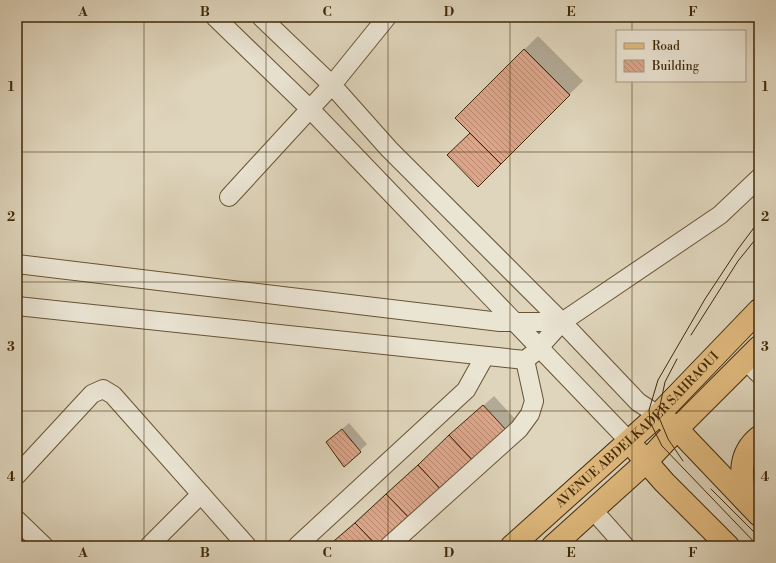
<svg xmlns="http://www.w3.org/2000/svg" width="776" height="563" font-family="'Libre Bodoni',serif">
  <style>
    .shadow { fill: #0003 }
    .building { fill: url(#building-back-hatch); stroke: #402806 }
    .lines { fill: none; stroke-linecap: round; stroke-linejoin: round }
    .minor-casing { stroke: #685334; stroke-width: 20 }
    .major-casing { stroke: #402806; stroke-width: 24 }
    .minor { stroke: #eae4d3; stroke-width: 18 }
    .major { stroke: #e0ba7e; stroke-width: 22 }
    .tram { stroke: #402806; stroke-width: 1 }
    .grid { fill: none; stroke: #402806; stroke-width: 1; stroke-opacity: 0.55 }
    .labels { text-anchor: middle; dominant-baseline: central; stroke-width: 3; stroke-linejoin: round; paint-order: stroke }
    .street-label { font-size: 13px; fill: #402806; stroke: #eae4d3 }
    .neatline { fill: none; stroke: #402806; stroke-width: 1.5 }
    .grid-label { font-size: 13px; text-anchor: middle; font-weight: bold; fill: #402806 }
  </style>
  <defs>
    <pattern id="building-back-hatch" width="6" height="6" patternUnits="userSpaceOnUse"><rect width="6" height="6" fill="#dda68b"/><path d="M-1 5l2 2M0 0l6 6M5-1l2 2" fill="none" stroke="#b58770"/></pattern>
  </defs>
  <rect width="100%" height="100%" fill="#dfd5bc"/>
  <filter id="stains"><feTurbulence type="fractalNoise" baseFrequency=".005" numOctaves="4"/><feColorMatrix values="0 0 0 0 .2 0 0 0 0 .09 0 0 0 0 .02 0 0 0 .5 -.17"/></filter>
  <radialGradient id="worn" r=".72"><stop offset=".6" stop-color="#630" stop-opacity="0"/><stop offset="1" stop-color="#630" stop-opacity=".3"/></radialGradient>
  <g class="shadow">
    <polygon points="538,36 583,81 511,152 471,133 456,118"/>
    <polygon points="494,396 517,421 381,546 328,546"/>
    <polygon points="349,423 367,444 344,466 337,458 339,456 334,436"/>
    <polygon points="17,525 24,531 17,542"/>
    <polygon points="30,538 39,546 23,546"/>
  </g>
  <g class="building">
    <polygon points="524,49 570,95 501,164 455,118"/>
    <polygon points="470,133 501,164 478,187 447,155"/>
    <polygon points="483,405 508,432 474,462 449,435"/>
    <polygon points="342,429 361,452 344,467 326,442"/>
    <polygon points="449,435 474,462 442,491 418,465"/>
    <polygon points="418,465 442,491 411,520 386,494"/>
    <polygon points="386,494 411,520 383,546 377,546 355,523"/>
    <polygon points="355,523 377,546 328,546"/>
  </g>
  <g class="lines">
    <g class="minor-casing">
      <g id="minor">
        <polyline points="215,17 310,109 629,441"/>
        <polyline points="261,17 332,85 389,149 562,322 638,402 658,415"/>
        <polyline points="229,197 332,85 387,17"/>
        <polyline points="17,264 500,322 562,322"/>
        <polyline points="17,306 525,360 534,353 562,322 720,215 759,178"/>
        <polyline points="745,360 759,374"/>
        <polyline points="17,475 92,394 103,389 113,395 247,546"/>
        <polyline points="593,510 625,546"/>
        <polyline points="17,520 44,546"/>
        <polyline points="149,546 201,494"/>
        <polyline points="297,546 466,390 485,356"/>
        <polyline points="389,546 519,429 530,414 534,401 525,360"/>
      </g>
    </g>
    <g class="major-casing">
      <g id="major">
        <polyline points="666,420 677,429 759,515"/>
        <polyline points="637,451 664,482 728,546"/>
        <path d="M745,500C741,475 738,454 759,437"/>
        <path id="s1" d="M512,546L658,415L759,310"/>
        <polyline points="553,546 646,462 677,429 759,347"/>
      </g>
    </g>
    <use href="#minor" class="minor"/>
    <use href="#major" class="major"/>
    <g class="tram">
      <polyline points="691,335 738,261 759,235"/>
      <polyline points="677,359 665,382 658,415 668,439 683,461"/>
      <polyline points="711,489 759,537"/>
      <polyline points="758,546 662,446 650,422 649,410 658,380 705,299 738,249 759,221"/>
    </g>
  </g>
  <path class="grid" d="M144,17V546M266,17V546M388,17V546M510,17V546M632,17V31M632,81V546M17,152H759M17,282H759M17,411H759"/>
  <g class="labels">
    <g class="street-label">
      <text stroke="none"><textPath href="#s1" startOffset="171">AVENUE ABDELKADER SAHRAOUI</textPath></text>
    </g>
  </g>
  <rect width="776" height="563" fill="none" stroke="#dfd5bc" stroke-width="44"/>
  <rect x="616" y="30" width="130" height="52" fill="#eae4d3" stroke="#a69981"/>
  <rect x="624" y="43" width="20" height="6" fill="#e0ba7e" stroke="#a69981"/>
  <text x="652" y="50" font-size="12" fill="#402806">Road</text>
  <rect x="624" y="60" width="20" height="12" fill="url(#building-back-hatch)" stroke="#a69981"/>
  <text x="652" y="70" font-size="12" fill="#402806">Building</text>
  <rect x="22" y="22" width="732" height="519" class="neatline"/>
  <g class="grid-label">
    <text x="83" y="16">A</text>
    <text x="205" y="16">B</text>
    <text x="327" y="16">C</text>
    <text x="449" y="16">D</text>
    <text x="571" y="16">E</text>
    <text x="693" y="16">F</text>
    <text x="11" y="91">1</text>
    <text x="765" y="91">1</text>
    <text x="11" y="221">2</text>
    <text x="765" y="221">2</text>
    <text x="11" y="351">3</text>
    <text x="765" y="351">3</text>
    <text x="11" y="481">4</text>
    <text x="765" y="481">4</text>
    <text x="83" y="557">A</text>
    <text x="205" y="557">B</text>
    <text x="327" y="557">C</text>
    <text x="449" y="557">D</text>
    <text x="571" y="557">E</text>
    <text x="693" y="557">F</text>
  </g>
  <rect width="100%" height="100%" filter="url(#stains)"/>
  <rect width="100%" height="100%" fill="url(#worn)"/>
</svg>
